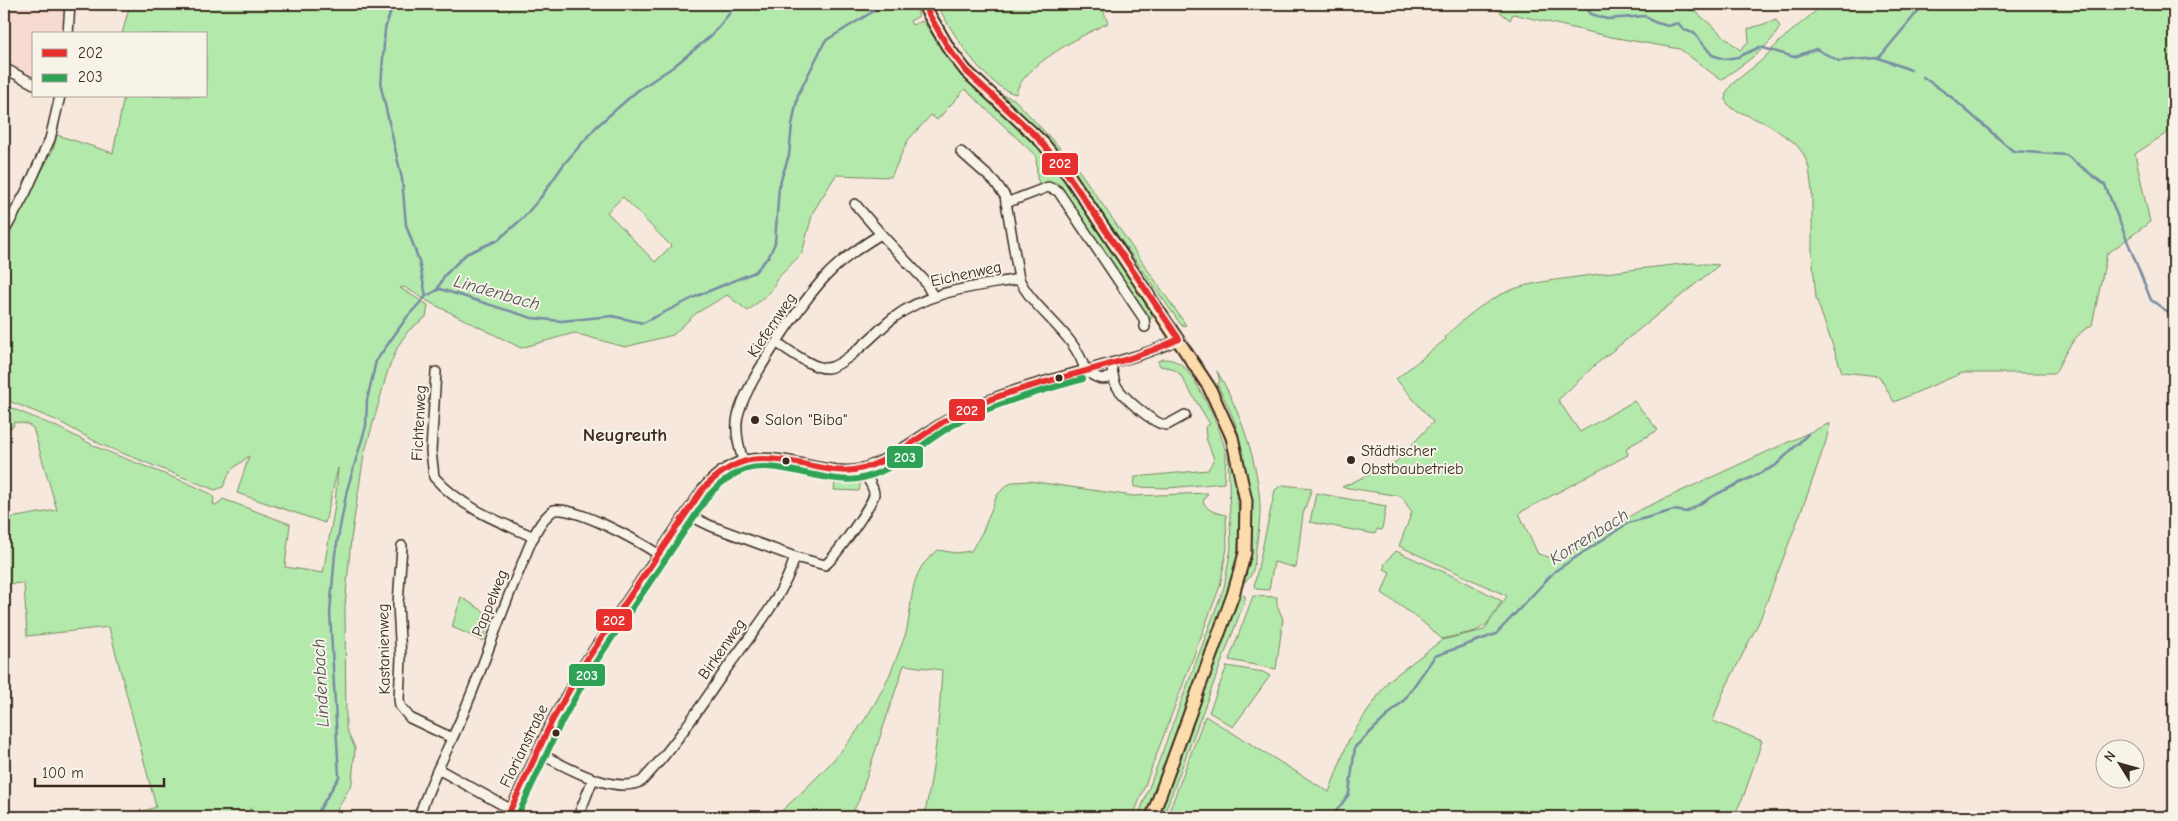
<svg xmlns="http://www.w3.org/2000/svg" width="2178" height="821" font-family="'Comic Neue',sans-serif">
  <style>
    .built { fill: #f7dbd0 }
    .green { fill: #b3e9ab; stroke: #778a64; fill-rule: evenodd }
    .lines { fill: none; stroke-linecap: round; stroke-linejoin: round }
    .stream { stroke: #788ca3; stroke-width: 2.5 }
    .minor-casing { stroke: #3b2a1e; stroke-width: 12 }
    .major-casing { stroke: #3b2a1e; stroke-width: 15 }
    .minor { stroke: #f7f3e8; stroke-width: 9 }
    .major { stroke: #fddcac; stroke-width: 11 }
    .bus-1-casing { stroke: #f7f3e8; stroke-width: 10 }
    .bus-2-casing { stroke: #f7f3e8; stroke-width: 10 }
    .bus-1 { stroke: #e72f2d; stroke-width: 6 }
    .bus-2 { stroke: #2ea355; stroke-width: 6 }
    .bus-dot { fill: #3b2a1e; stroke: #f7f3e8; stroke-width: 2 }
    .labels { text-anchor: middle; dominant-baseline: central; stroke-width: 4; stroke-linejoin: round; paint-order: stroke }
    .street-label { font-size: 16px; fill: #3b2a1e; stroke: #f7f3e8 }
    .poi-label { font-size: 16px; fill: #3b2a1e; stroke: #f7f3e8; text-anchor: start }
    .water-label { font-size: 18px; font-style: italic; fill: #545355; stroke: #f7f3e8 }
    .quarter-label { font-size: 19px; font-weight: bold; fill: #3b2a1e; stroke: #f7f3e8 }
    .line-badge { stroke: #f7f3e8; stroke-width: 2 }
    .badge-label { font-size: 14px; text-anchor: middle; font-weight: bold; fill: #fff }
  </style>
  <rect width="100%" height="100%" fill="#f7e8dd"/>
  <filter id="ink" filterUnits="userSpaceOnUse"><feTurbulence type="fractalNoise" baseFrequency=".02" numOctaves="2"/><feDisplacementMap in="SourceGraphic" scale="10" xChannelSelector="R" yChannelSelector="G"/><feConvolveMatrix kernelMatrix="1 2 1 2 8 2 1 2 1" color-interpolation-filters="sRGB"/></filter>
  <g filter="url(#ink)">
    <polygon class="built" points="4,4 64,4 63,34 34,34 34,77 4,60"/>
    <g class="green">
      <path d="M130,4H914L919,16L910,21L912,25L923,21C937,42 954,68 972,85C998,111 1028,134 1052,162L1147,304L1153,317L1149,320L1146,318L1138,302L1060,185L1055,182L1040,185L1037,178L1036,156L965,89L937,120L931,115L908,140L891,177L836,175L813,212L802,253L777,279L771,291L748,311L727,295L695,314L673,335L625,347L574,333L521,348L431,303L404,287L400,288L428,305L426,317L408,331L398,346L388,370L364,455L351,539L345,606L346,728L355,748L352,783L333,817H254L250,807L253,817H125L156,807L109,627L27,636L24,583L7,584L4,569V519L57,510L33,428L27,424L14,422L13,427L4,428V405L57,427L101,449L190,484L211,494L214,498L213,504L217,505L223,499L290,524L285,567L323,573L335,505L338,468L325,523L237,493L249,456L231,470L223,487L215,490L102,445L58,421L4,399V240L53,150L57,135L113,153L124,96H206V34H122ZM623,197L671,246L655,262L607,212Z"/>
      <path d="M937,4H1101L1108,23C1084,34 1020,67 1016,94C986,88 950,30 937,4Z"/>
      <path d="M1490,4H1629L1695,11L1740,50L1749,41L1748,29L1776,20L1780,27C1768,50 1741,65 1721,80L1680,49L1611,37L1513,14L1510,20Z"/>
      <path d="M1824,4H2174V128L2135,154L2150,222L2107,254L2092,325C2073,334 2064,356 2055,373H1962L1894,402L1879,376L1842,372L1816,298L1812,253V191L1809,168L1804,155L1796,144L1785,136L1769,125L1731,108L1725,100L1726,93L1732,84L1762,60L1781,40Z"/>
      <polygon points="1000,94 1014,99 1073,162 1186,325 1182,326 1055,147"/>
      <path d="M1692,263L1719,265L1595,365L1558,400L1580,432L1634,401L1658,430L1626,448L1628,455L1519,513L1538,554L1557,559L1642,509L1830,423L1826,441L1808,493L1759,622L1723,693L1713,721L1762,741L1744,795L1735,814L1736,817H1167L1205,716L1329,792L1349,739L1388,681L1442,640L1484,630L1507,596L1399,546L1412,512L1401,496L1342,487L1396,462L1433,422L1396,379L1446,339L1445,337C1461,321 1480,305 1500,295C1521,284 1547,281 1570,278C1611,272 1652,267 1692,263Z"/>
      <path d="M1163,359C1171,359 1178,361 1184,367C1198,381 1224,435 1226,455C1226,464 1224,474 1224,483L1168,488L1134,487L1135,477L1208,470L1214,459L1206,438L1205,427L1210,424L1179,373L1171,368L1160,366L1158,361Z"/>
      <path d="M1217,371C1239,408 1260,466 1260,509C1260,522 1258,535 1256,548C1255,558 1255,577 1244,582C1255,531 1251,480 1237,430C1233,414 1224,399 1217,384L1220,382Z"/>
      <polygon points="1205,391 1221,424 1234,468 1240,524 1236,571 1213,639 1146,817 1138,817 1224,587 1231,548 1228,450 1221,426"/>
      <polygon points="857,474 862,476 859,491 834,490 835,483 857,481"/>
      <path d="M1029,481L1133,496L1208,493L1203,501C1207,511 1216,513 1226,515L1227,548L1220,586L1133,817H924C935,768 939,720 942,670L904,665L859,800L850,817H775C823,773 861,737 889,676C895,662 901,647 906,633C912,611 909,586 922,566C926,560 933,555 938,550L956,553L971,551L983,531L997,495L1006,486L1013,482Z"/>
      <polygon points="1282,485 1312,488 1303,514 1296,568 1274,562 1269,590 1256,589 1254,586 1275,490"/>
      <polygon points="1316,493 1386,506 1382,530 1377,529 1375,534 1310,522"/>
      <polygon points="1396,551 1460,579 1502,601 1487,624 1476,631 1442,639 1419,619 1382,593 1390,572 1384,569 1385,563"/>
      <polygon points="1242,595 1245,596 1245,600 1163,817 1156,817 1238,598"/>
      <polygon points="1253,596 1277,597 1277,605 1283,619 1276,669 1229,660"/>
      <polygon points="461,597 491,616 483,641 452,627"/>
      <polygon points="1227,666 1263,672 1270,676 1233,727 1209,712"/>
    </g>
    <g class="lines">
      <g class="stream">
        <polyline points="393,4 385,29 381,87 402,179 406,225 419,261 426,296"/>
        <polyline points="1559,4 1562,10 1581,4"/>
        <polyline points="1584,4 1591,14 1607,19 1645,16 1654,22 1668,26 1678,23 1684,30 1694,33 1712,55 1724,59 1738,57 1760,47 1794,57 1816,49 1839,61 1879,58"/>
        <polyline points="1879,58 1924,4"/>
        <polyline points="1879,58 1911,70"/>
        <polyline points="1923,77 1950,96 2013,151 2066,155 2105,185 2151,300 2174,316"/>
        <polyline points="437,290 444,276 466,254 498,240 523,218 541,197 564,164 596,127 637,91 673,67 712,35 737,4"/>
        <polyline points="315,817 339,777 330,612 335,554 347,490 366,426 367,400 376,361 407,317 426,296 440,289 532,318 561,321 612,316 643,323 697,296 755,272 769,256 775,243 779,186 789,155 792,125 798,95 825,41 885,4"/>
        <polyline points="1332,817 1349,794 1355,747 1404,700 1435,656 1496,634 1555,571 1628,523 1674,510 1686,512 1717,494 1775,466 1808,434"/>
      </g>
      <g class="minor-casing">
        <g id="minor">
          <polyline points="68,34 70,4"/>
          <polyline points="4,68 34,84"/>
          <polyline points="961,152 995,182 1005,196 1019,279"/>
          <polyline points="1006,203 1048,187 1058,191 1144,319 1145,327"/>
          <polyline points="4,232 26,192 50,139 60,96"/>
          <polyline points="881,234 924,280 933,296"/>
          <path d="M777,343C789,350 813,369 827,368C844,367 878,330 893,318C931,290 974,287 1019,279C1035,312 1075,333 1085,370"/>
          <path d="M1111,363C1112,369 1113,377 1115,383C1120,395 1154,425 1167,425L1185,415"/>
          <path d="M1085,370C1094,377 1104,383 1113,375"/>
          <path d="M436,372L431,451L434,477C459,506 499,522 534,537"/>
          <path d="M743,460C739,448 736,434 737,422C739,391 803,300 826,276C842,259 861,246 881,234L855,204"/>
          <polyline points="686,514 711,526 795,557"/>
          <polyline points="402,546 398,604 401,658 399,699 400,706 410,718 452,738"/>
          <path d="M537,752C563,765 613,796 642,781C674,747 701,706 727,668C751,635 784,596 795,557L825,565C834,559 874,502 874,494C874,485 865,478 863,468"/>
          <polyline points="438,769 510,809"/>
          <path d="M419,817C431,777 453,741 468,702C486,659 500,614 519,571C528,551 535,523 554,510C577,507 638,541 658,554"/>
          <path d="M507,817L552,721L584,664L702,490C737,447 770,457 818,467C830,469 843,472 855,470C887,465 924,431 954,416C996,394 1041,382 1086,370C1118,361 1149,354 1179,339"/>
          <polyline points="578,817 593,779"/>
        </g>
      </g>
      <g class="major-casing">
        <polyline id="major" points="923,4 949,49 966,71 1043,143 1070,177 1209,387 1232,437 1246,501 1245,553 1233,595 1152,817"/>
      </g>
      <use href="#minor" class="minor"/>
      <use href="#major" class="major"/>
      <g class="bus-1-casing">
        <g id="bus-1">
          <polyline points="923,4 949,49 966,71 1035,135 1062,166 1179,339"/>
          <path d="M507,817L552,721L584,664L702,490C739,451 763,456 812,466C826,469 840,472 854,470C891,464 921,434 953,416C1024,379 1107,373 1179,339"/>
        </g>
      </g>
      <g class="bus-2-casing">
        <path id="bus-2" d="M517,817L560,725L591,669L709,495C748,453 774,468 824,477C835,479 847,481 858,479C896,472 924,440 957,423C997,403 1040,391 1083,379"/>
      </g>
      <use href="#bus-1" class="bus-1"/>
      <use href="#bus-2" class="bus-2"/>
    </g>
  </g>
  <g class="bus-dot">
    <circle cx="1059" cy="378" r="4.5"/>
    <circle cx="755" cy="420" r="5"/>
    <circle cx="1351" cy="460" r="5"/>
    <circle cx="786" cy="461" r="4.5"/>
    <circle cx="556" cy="733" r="4.5"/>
  </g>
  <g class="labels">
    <g class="street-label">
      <text transform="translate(966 274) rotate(-12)">Eichenweg</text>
      <text transform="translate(772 325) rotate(-56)">Kiefernweg</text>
      <text transform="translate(419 423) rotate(-87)">Fichtenweg</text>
      <text transform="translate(490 603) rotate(-68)">Pappelweg</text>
      <text transform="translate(384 649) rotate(-91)">Kastanienweg</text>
      <text transform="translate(722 649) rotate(-55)">Birkenweg</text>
      <text transform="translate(524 746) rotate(-64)">Florianstraße</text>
    </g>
    <g class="poi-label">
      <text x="765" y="420">Salon "Biba"</text>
      <text x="1361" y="451">Städtischer<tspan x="1361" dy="18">Obstbaubetrieb</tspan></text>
    </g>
    <g class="water-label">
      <text transform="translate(497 293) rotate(16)">Lindenbach</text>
      <text transform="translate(1589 537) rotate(-32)">Korrenbach</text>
      <text transform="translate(321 683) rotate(-93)">Lindenbach</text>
    </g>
    <g class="quarter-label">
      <text x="625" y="435">Neugreuth</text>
    </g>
  </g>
  <g class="line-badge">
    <rect x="1041" y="152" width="38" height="24" rx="5" fill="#e72f2d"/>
    <rect x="948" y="398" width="38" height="24" rx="5" fill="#e72f2d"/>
    <rect x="886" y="445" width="38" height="24" rx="5" fill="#2ea355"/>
    <rect x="595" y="608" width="38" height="24" rx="5" fill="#e72f2d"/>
    <rect x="568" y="663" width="38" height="24" rx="5" fill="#2ea355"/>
  </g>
  <g class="badge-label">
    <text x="1060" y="168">202</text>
    <text x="967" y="415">202</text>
    <text x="905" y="462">203</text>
    <text x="614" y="625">202</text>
    <text x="587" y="680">203</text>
  </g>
  <rect width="2178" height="821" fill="none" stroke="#f7f3e8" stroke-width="20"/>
  <rect x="10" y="10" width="2158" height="801" fill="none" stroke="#3b2a1e" stroke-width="2" filter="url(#ink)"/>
  <rect x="32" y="32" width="175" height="65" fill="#f7f3e8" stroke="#aca397"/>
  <rect x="42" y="49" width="25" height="8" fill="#e72f2d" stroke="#aca397"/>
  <text x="78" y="58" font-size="15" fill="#3b2a1e">202</text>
  <rect x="42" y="74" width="25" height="8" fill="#2ea355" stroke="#aca397"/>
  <text x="78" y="82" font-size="15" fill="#3b2a1e">203</text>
  <g transform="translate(2120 764) rotate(307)"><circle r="24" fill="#f7f3e8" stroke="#aca397"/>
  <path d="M0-4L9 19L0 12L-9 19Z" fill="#3b2a1e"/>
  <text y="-8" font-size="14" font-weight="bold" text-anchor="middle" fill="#3b2a1e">N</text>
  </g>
  <path d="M35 778v8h129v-8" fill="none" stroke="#3b2a1e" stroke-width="2.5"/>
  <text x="42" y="778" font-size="15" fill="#3b2a1e" stroke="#f7f3e8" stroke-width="4" paint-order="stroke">100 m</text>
</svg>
